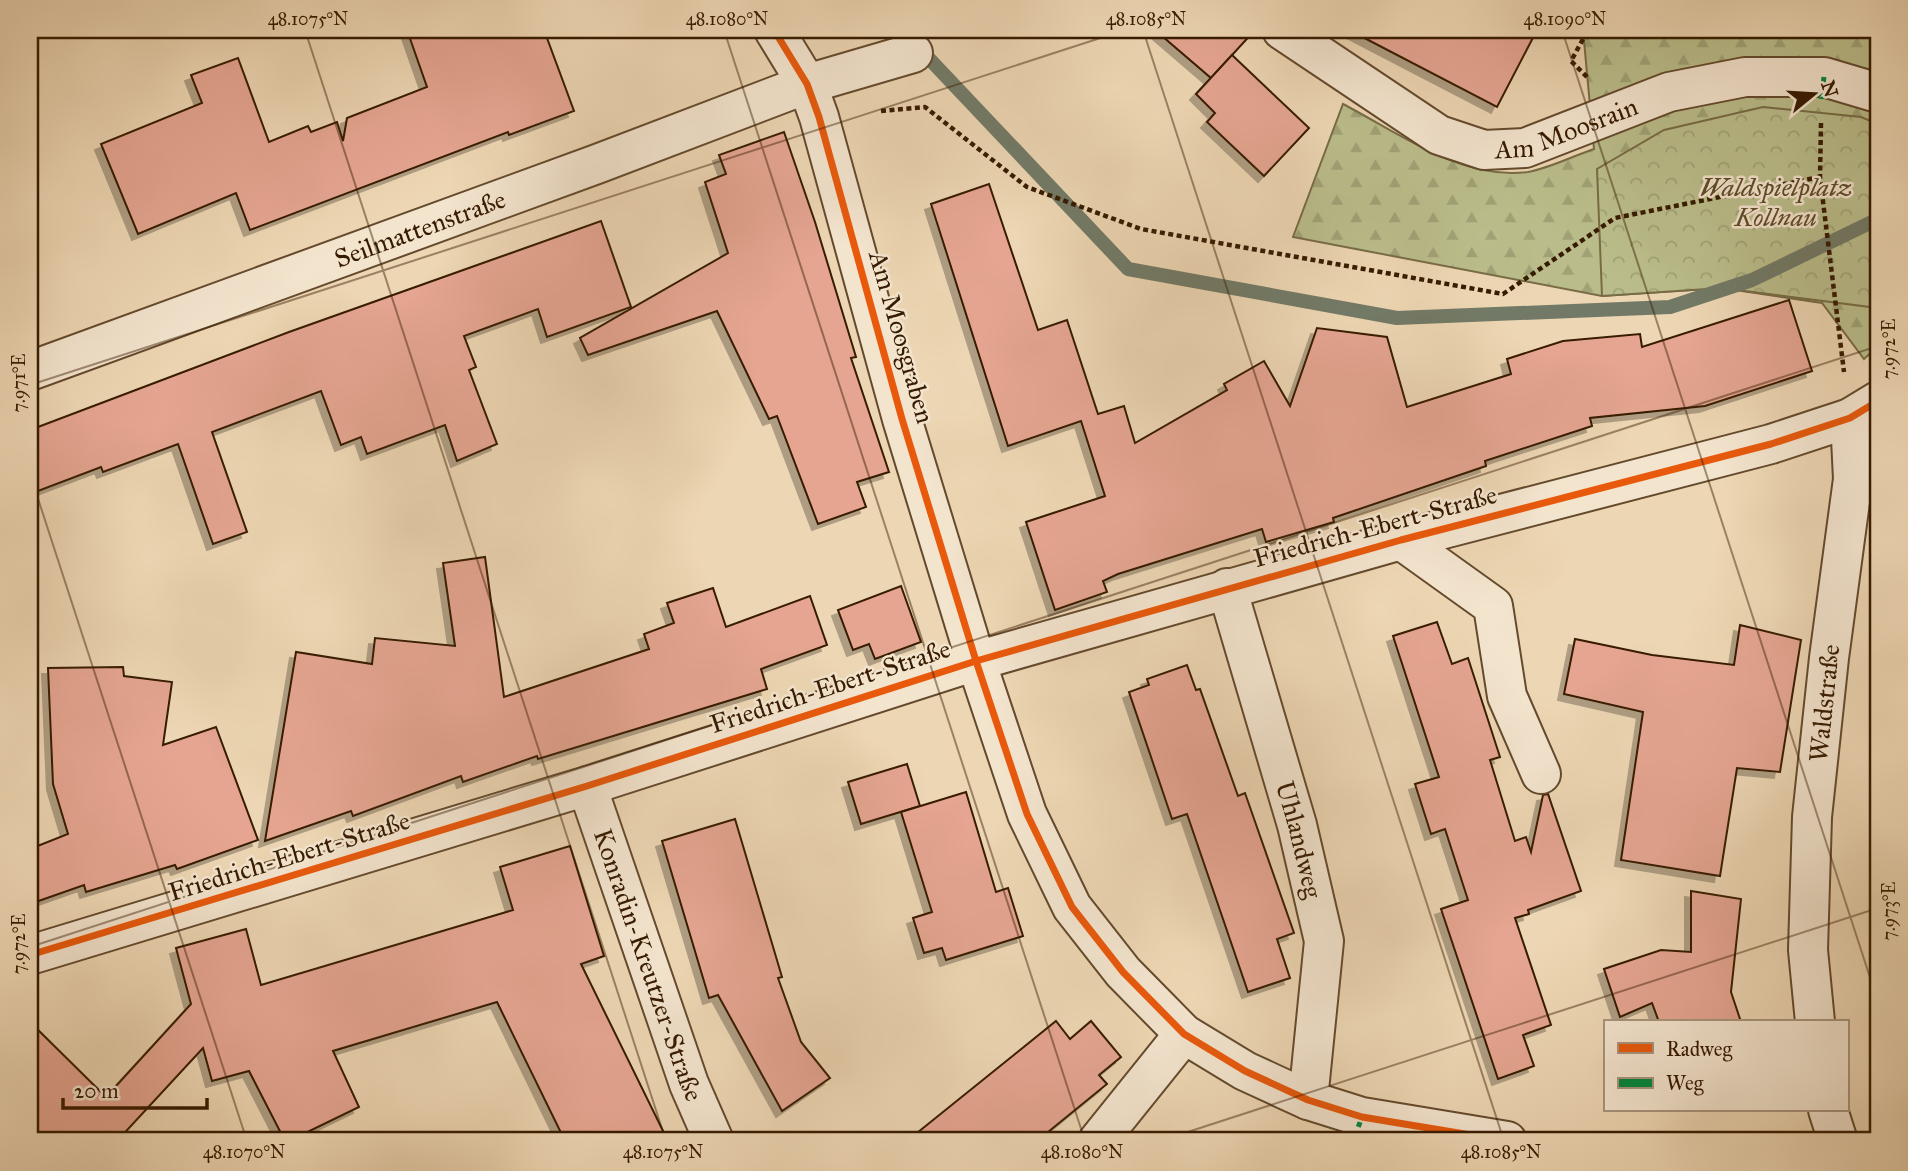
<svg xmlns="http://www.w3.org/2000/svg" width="1908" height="1171" font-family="'IM FELL Great Primer',serif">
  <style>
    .forest { fill: url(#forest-firs); stroke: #786c46; stroke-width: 2 }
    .park { fill: url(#park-crowns); stroke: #786c46; stroke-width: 2 }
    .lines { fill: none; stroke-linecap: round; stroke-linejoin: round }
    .stream { stroke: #727a67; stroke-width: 14 }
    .building { fill: #e5a591; stroke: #371b00; stroke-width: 2; filter: url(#shadow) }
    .minor-casing { stroke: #644a2d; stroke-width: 42 }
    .path { stroke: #371b00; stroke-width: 4.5; stroke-dasharray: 5 3.5; stroke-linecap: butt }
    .minor { stroke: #f3e4ce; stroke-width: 38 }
    .quiet { stroke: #00873e; stroke-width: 5; stroke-dasharray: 10 5; stroke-linecap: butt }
    .cycleway-casing { stroke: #f3e4ce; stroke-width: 11 }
    .cycleway { stroke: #e8590c; stroke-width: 7 }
    .ticks { fill: none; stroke: #371b00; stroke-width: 2; stroke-opacity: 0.45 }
    .labels { text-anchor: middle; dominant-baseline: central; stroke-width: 5; stroke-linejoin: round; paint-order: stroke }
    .street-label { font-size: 26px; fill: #371b00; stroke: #f3e4ce }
    .park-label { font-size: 26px; font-style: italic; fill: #5e4c2a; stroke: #f3e4ce }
    .neatline { fill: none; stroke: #371b00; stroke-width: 2.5 }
    .ticks-label { font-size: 18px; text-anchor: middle; fill: #371b00 }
  </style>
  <defs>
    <pattern id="forest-firs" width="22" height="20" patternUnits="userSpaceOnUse" patternTransform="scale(1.75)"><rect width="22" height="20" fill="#babd8b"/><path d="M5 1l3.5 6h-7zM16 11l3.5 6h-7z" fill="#a0a276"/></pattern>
    <pattern id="park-crowns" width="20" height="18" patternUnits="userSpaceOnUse" patternTransform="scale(1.75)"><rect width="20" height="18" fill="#babd8b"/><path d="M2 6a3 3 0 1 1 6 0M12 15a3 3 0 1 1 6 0" fill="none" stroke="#a0a276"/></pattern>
    <filter id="shadow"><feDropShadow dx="-6" dy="6" stdDeviation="0" flood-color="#0004"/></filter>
  </defs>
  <rect width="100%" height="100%" fill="#edd6b3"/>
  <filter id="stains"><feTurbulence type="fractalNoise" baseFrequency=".00286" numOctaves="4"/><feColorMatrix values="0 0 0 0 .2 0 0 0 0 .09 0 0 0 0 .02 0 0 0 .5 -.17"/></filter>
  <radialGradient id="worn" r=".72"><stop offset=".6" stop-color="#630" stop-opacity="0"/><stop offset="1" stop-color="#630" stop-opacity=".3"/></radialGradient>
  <path class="forest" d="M1583,30H1878V346L1864,359L1822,303L1722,288L1602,296L1293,237L1343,104C1399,133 1462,181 1528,172C1550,168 1573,156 1594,149Z"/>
  <polygon class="park" points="1763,107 1861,117 1878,124 1878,308 1722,288 1602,296 1597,169 1664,130"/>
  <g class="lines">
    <polyline class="stream" points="902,30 1128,269 1397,318 1670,307 1752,280 1878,219"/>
  </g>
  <g class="building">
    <polygon points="407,30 544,30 574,111 509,135 508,132 250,230 236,193 138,234 101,144 202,103 191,75 238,58 269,142 308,126 311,132 337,122 343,141 347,118 427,87"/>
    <polygon points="1155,30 1255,30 1211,78"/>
    <polygon points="1349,30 1537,30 1497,107"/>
    <polygon points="1232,55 1309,128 1264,176 1207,122 1215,113 1196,94"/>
    <polygon points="784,132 815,222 856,357 851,358 889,472 857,482 866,507 818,524 777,416 769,419 717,311 588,355 580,338 728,253 705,182 726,174 719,155"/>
    <polygon points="989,184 1038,330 1067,320 1098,414 1124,406 1135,443 1227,390 1224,384 1264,361 1290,406 1317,328 1387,337 1407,407 1511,374 1507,359 1563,341 1640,334 1642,347 1789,300 1812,371 1705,406 1590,418 1592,426 1485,461 1486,466 1333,518 1334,522 1266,542 1262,529 1118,574 1103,581 1107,592 1055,610 1026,522 1105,496 1081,421 1008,446 931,204"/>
    <polygon points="601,221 631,307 547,337 538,309 464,336 476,367 469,370 497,444 457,461 445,425 367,454 361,437 341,445 321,391 212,432 247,532 213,544 178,444 103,472 101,467 30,494 30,430 289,332"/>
    <polygon points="485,557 504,697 649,649 644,634 674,623 667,603 713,588 726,627 810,596 827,645 761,669 767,689 538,759 537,756 463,782 461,776 353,816 351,811 265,841 296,652 372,664 375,638 455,646 443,563"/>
    <polygon points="901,586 921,642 875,659 869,644 853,650 838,610"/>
    <polygon points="1437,622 1452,664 1468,658 1500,757 1490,760 1515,841 1526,837 1531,852 1543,795 1548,794 1581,891 1528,910 1529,914 1515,918 1551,1025 1523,1035 1534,1066 1498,1079 1441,909 1468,900 1445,829 1431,834 1415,784 1439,777 1393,636"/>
    <polygon points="1740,625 1801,640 1780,772 1737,768 1720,876 1621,860 1643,712 1564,694 1575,639 1652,655 1734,665"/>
    <polygon points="1187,665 1196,690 1200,689 1238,796 1245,793 1294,933 1277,939 1290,978 1248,992 1187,814 1172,819 1129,692 1149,685 1147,679"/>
    <polygon points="123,667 124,676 172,682 163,745 216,727 258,840 177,869 175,865 86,892 84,885 30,904 30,849 68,834 53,784 48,668"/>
    <polygon points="907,764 920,806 861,824 848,782"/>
    <polygon points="966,792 996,892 1008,888 1023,936 946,960 942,948 924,953 913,918 932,912 901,812"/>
    <polygon points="735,819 782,977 778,978 801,1042 830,1078 782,1111 718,995 709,998 662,841"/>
    <polygon points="570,846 604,956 581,964 668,1141 565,1141 497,1002 333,1051 359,1107 289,1141 285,1141 249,1071 212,1081 203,1048 117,1141 30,1141 30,1022 106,1097 191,1004 176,948 246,929 261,985 513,910 500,867"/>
    <polygon points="1691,891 1741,899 1731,992 1741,1022 1659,1022 1652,1003 1620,1017 1604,969 1661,950 1691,952"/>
    <polygon points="1056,1021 1070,1039 1091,1021 1121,1057 1099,1075 1107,1084 1037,1141 907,1141"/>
  </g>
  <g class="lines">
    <g class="minor-casing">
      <g id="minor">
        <polyline points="774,30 807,84 819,117 902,419 976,661 1027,814 1072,907 1123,972 1184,1034 1245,1071 1308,1100 1362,1117 1507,1141"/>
        <path id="s1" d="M1282,30L1439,135L1484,150L1525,148L1669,92L1745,77H1824L1878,93"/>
        <path id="s2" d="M30,371L597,164L807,84L913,53"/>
        <polyline points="1401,540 1493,606 1507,696 1541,774"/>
        <path id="s3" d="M1227,588L1297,825L1324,941L1308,1100"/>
        <path id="s4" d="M587,786L689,1084L714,1141"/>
        <polyline points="30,955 587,786 976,661 1401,540 1771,444 1850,418 1878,401"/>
        <path id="s5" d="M1815,1022L1808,950L1812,817L1829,658L1853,479L1850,418"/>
        <polyline points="1828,1110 1838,1141"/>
        <polyline points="1098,1141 1184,1034"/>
      </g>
    </g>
    <g class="path">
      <polyline points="1587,77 1571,61 1588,30"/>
      <polyline points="881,111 925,107 1027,187 1141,229 1503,294 1615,218 1820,177"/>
      <polyline points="1821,123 1820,177 1844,372"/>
    </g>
    <use href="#minor" class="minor"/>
    <g class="quiet">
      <polyline points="1821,99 1824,77"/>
      <polyline points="1353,1141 1362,1117"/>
    </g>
    <g class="cycleway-casing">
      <g id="cycleway">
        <polyline points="774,30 807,84 819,117 902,419 976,661 1027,814 1072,907 1123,972 1184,1034 1245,1071 1308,1100 1362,1117 1507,1141"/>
        <polyline points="30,955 587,786 976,661 1401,540 1771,444 1850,418 1878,401"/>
      </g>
    </g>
    <use href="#cycleway" class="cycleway"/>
  </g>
  <path class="ticks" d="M305,30L666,1141M724,30L1085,1141M1143,30L1504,1141M1562,30L1878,1002M30,385L1125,30M30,474L247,1141M30,947L1878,346M1160,1141L1878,908"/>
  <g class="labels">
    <g class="street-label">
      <text stroke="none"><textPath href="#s1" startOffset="322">Am Moosrain</textPath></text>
      <text stroke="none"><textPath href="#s2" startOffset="415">Seilmattenstraße</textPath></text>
      <text transform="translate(902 337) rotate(74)">Am Moosgraben</text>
      <text transform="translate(1375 526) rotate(-15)">Friedrich-Ebert-Straße</text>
      <text transform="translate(830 686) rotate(-18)">Friedrich-Ebert-Straße</text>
      <text stroke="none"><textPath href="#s5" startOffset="320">Waldstraße</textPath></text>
      <text stroke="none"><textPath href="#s3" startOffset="262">Uhlandweg</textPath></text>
      <text transform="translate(289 856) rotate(-17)">Friedrich-Ebert-Straße</text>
      <text stroke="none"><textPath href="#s4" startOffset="189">Konradin-Kreutzer-Straße</textPath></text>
    </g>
    <g class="park-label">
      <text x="1776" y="187">Waldspielplatz<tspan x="1776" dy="30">Kollnau</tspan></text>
    </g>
  </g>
  <rect width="1908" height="1171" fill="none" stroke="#edd6b3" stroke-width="77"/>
  <rect x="1604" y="1020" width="245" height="91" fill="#f3e4ce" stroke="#a8947c" stroke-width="2"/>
  <rect x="1618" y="1043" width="35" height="10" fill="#e8590c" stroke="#a8947c" stroke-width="2"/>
  <text x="1666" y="1056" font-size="21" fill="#371b00">Radweg</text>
  <rect x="1618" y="1078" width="35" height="10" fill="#00873e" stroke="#a8947c" stroke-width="2"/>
  <text x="1666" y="1090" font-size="21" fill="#371b00">Weg</text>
  <g transform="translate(1814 94) rotate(72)" stroke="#f3e4ce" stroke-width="5" paint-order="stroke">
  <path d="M0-5L12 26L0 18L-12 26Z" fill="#371b00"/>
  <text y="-10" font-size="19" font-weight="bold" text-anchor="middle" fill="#371b00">N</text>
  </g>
  <path d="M63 1098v10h144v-10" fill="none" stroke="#371b00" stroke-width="3.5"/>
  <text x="74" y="1098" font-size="21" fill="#371b00" stroke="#f3e4ce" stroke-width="5" paint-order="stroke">20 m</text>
  <rect x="38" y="38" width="1832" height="1094" class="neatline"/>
  <g class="ticks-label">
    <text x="308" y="25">48.1075°N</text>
    <text x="727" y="25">48.1080°N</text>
    <text x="1146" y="25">48.1085°N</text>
    <text x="1565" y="25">48.1090°N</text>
    <text transform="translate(1889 349) rotate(-90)" y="6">7.972°E</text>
    <text transform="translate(19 383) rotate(-90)" y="6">7.971°E</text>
    <text transform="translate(1889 911) rotate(-90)" y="6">7.973°E</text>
    <text transform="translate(19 944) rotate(-90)" y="6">7.972°E</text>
    <text x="244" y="1158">48.1070°N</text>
    <text x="663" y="1158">48.1075°N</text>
    <text x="1082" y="1158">48.1080°N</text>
    <text x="1501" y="1158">48.1085°N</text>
  </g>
  <rect width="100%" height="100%" filter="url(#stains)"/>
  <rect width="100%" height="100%" fill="url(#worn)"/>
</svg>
